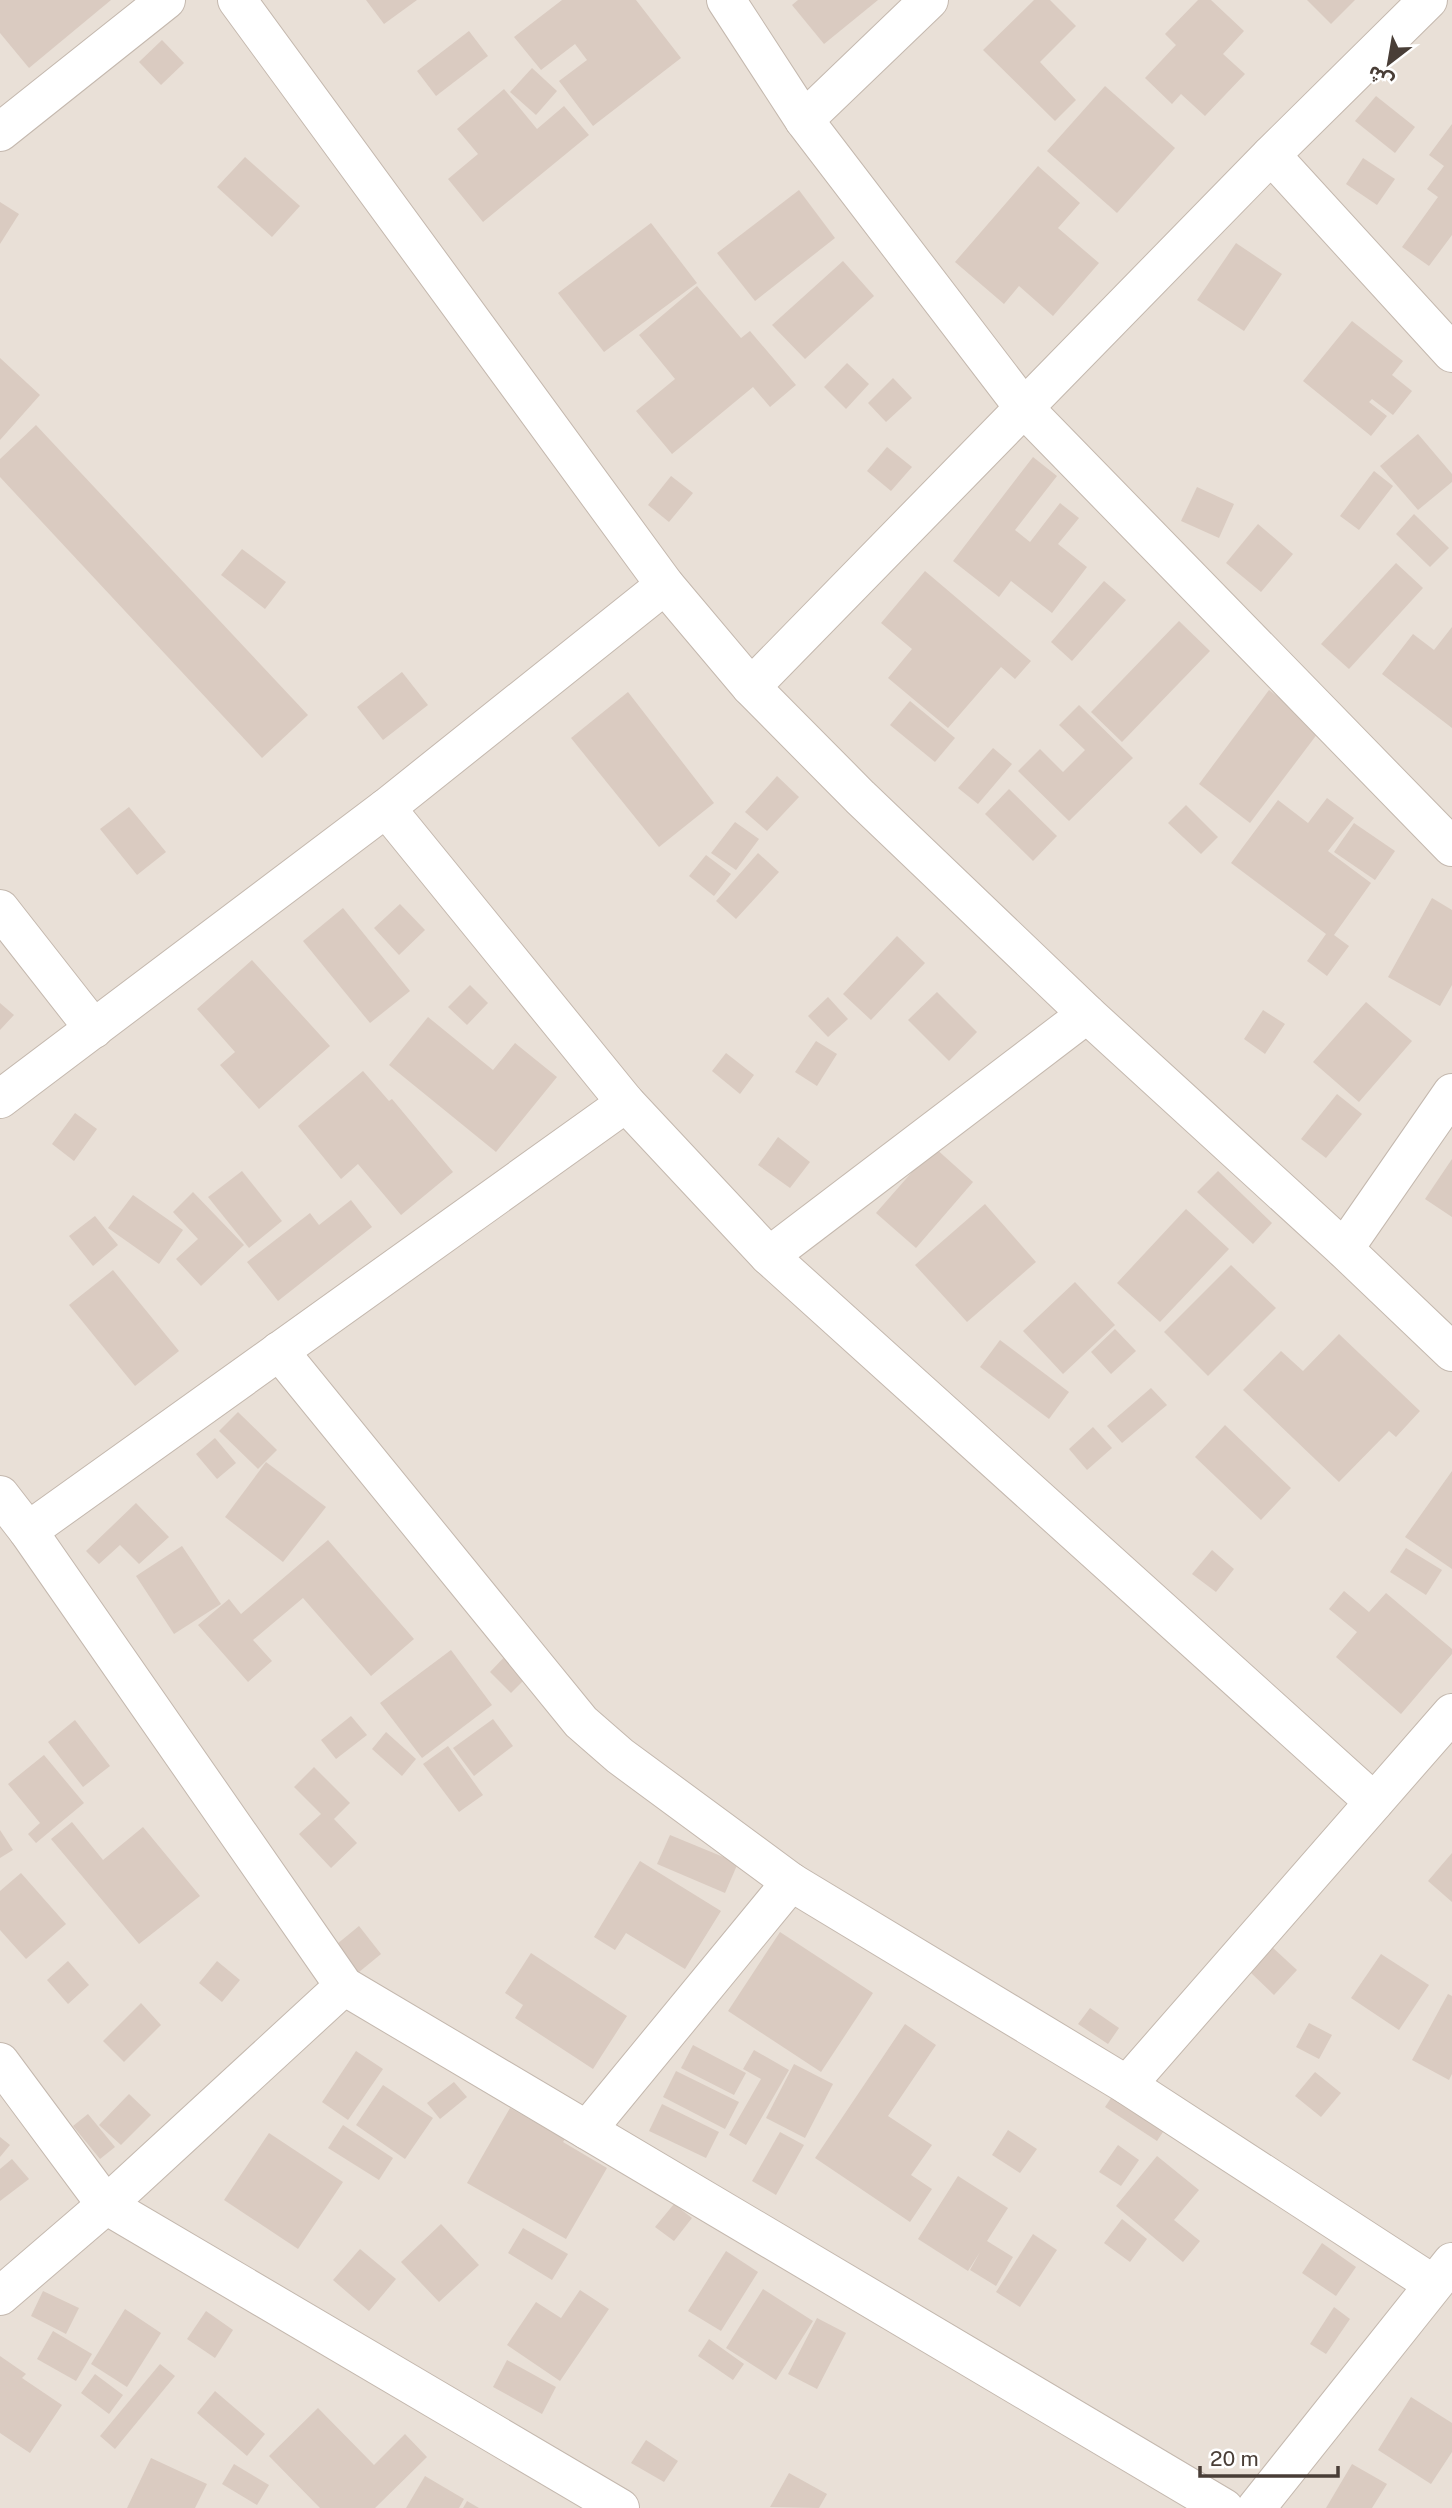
<svg xmlns="http://www.w3.org/2000/svg" width="1452" height="2508" font-family="'Public Sans','Noto Sans Arabic',sans-serif">
  <style>
    .residential { fill: #e9e0d7 }
    .building { fill: #dacbc1 }
    .lines { fill: none; stroke-linecap: round; stroke-linejoin: round }
    .minor-casing { stroke: #c4b8ae; stroke-width: 40 }
    .minor { stroke: #fff; stroke-width: 38 }
  </style>
  <rect width="100%" height="100%" fill="#f5efe9"/>
  <rect class="residential" x="0" y="0" width="1452" height="2508"/>
  <g class="building">
    <polygon points="0,0 111,0 29,68 0,33"/>
    <polygon points="366,0 417,0 384,24"/>
    <polygon points="562,0 636,0 681,58 593,126 559,81 587,60 575,44 541,70 514,37"/>
    <polygon points="798,0 878,0 824,44 792,5"/>
    <polygon points="1034,0 1050,0 1076,26 1040,62 1076,100 1055,121 983,50"/>
    <polygon points="1198,0 1211,0 1244,31 1223,54 1245,74 1205,116 1181,94 1172,104 1145,78 1176,45 1165,34"/>
    <polygon points="1307,0 1355,0 1331,24"/>
    <polygon points="469,31 488,56 436,96 417,71"/>
    <polygon points="162,40 184,63 161,85 139,62"/>
    <polygon points="532,68 557,91 536,115 510,92"/>
    <polygon points="1105,86 1175,148 1117,213 1047,151"/>
    <polygon points="504,89 537,129 564,106 589,135 483,222 448,179 478,154 457,129"/>
    <polygon points="1376,96 1415,127 1395,153 1355,121"/>
    <polygon points="1452,124 1452,235 1429,266 1402,247 1438,197 1427,189 1444,166 1429,155"/>
    <polygon points="245,157 300,206 272,237 217,187"/>
    <polygon points="1363,158 1395,179 1377,205 1346,184"/>
    <polygon points="1038,166 1080,203 1058,228 1099,263 1053,316 1019,286 1004,304 955,262"/>
    <polygon points="799,190 835,238 755,301 717,253"/>
    <polygon points="0,202 19,214 0,244"/>
    <polygon points="651,223 697,283 604,352 558,293"/>
    <polygon points="1236,243 1282,274 1244,331 1197,300"/>
    <polygon points="843,261 874,296 805,359 772,325"/>
    <polygon points="697,286 741,338 750,331 796,385 770,407 753,387 672,454 636,411 675,379 639,335"/>
    <polygon points="1352,321 1403,361 1392,375 1412,391 1393,415 1372,399 1369,402 1387,416 1371,436 1303,381"/>
    <polygon points="0,358 40,395 0,440"/>
    <polygon points="847,363 869,384 846,409 824,387"/>
    <polygon points="893,378 912,398 886,422 868,403"/>
    <polygon points="36,425 308,715 262,758 0,477 0,459"/>
    <polygon points="1418,434 1452,474 1452,482 1418,510 1380,466"/>
    <polygon points="887,447 912,467 891,491 867,471"/>
    <polygon points="1033,457 1057,476 1015,530 1030,542 1060,503 1079,518 1058,544 1087,567 1052,613 1011,581 999,597 953,561"/>
    <polygon points="1374,471 1393,486 1359,530 1340,516"/>
    <polygon points="671,476 693,493 669,522 648,505"/>
    <polygon points="1197,487 1234,504 1219,538 1181,521"/>
    <polygon points="1414,514 1449,548 1430,567 1396,534"/>
    <polygon points="1258,524 1293,554 1261,592 1226,563"/>
    <polygon points="242,549 286,582 265,609 221,575"/>
    <polygon points="1396,563 1423,588 1349,669 1321,644"/>
    <polygon points="925,571 1031,661 1015,679 1001,667 948,728 888,678 912,649 881,623"/>
    <polygon points="1104,581 1126,600 1072,661 1051,642"/>
    <polygon points="1179,621 1210,651 1122,742 1091,712"/>
    <polygon points="1452,627 1452,728 1382,674 1413,634 1434,650"/>
    <polygon points="402,672 428,705 383,740 357,707"/>
    <polygon points="1269,690 1321,729 1250,823 1199,784"/>
    <polygon points="628,692 714,803 659,847 571,738"/>
    <polygon points="910,701 955,738 935,762 890,725"/>
    <polygon points="1079,705 1133,758 1069,821 1018,771 1040,749 1063,772 1085,750 1059,725"/>
    <polygon points="993,748 1012,764 978,804 958,788"/>
    <polygon points="777,776 799,797 767,831 745,812"/>
    <polygon points="1009,789 1057,836 1033,861 985,814"/>
    <polygon points="1327,798 1354,818 1328,851 1371,883 1334,935 1349,946 1327,976 1307,961 1326,934 1231,863 1278,800 1308,823"/>
    <polygon points="1186,805 1218,837 1201,854 1168,823"/>
    <polygon points="129,807 166,852 137,875 100,829"/>
    <polygon points="735,822 759,839 736,870 711,853"/>
    <polygon points="1354,823 1395,851 1375,880 1334,852"/>
    <polygon points="758,853 779,872 736,919 716,901"/>
    <polygon points="706,855 731,874 714,896 689,876"/>
    <polygon points="1432,898 1452,910 1452,985 1440,1006 1388,977"/>
    <polygon points="400,904 425,930 399,955 374,928"/>
    <polygon points="343,908 410,991 370,1023 303,941"/>
    <polygon points="897,936 925,963 871,1020 843,994"/>
    <polygon points="252,960 330,1046 259,1109 220,1065 235,1052 197,1009"/>
    <polygon points="470,985 488,1003 467,1025 448,1007"/>
    <polygon points="937,992 977,1032 949,1061 908,1020"/>
    <polygon points="828,997 848,1019 828,1037 808,1016"/>
    <polygon points="1366,1002 1412,1041 1359,1102 1313,1062"/>
    <polygon points="0,1003 14,1015 0,1030"/>
    <polygon points="1263,1010 1285,1024 1265,1054 1244,1039"/>
    <polygon points="428,1017 493,1070 515,1043 557,1077 496,1152 389,1065"/>
    <polygon points="816,1041 837,1054 817,1086 795,1072"/>
    <polygon points="726,1053 754,1075 740,1094 712,1071"/>
    <polygon points="363,1071 389,1101 392,1099 453,1172 401,1215 358,1164 341,1179 298,1126"/>
    <polygon points="1337,1094 1362,1114 1326,1158 1301,1139"/>
    <polygon points="75,1113 97,1129 74,1161 52,1144"/>
    <polygon points="778,1137 810,1162 790,1188 758,1165"/>
    <polygon points="934,1147 973,1182 916,1248 876,1213"/>
    <polygon points="1452,1159 1452,1217 1425,1199"/>
    <polygon points="242,1171 282,1221 249,1248 208,1197"/>
    <polygon points="1218,1171 1272,1223 1253,1244 1197,1192"/>
    <polygon points="193,1192 244,1245 201,1286 176,1259 198,1239 173,1212"/>
    <polygon points="133,1195 183,1230 159,1264 108,1228"/>
    <polygon points="351,1200 372,1227 278,1301 247,1262 310,1213 319,1225"/>
    <polygon points="985,1204 1036,1262 967,1322 915,1265"/>
    <polygon points="1186,1209 1229,1249 1160,1322 1117,1283"/>
    <polygon points="95,1216 118,1245 93,1266 69,1236"/>
    <polygon points="1231,1265 1276,1308 1208,1376 1164,1332"/>
    <polygon points="113,1270 179,1351 135,1386 69,1305"/>
    <polygon points="1075,1282 1115,1325 1063,1374 1023,1331"/>
    <polygon points="1115,1329 1136,1351 1111,1374 1091,1352"/>
    <polygon points="1339,1334 1420,1411 1396,1437 1389,1431 1339,1482 1243,1390 1281,1351 1303,1371"/>
    <polygon points="1000,1340 1069,1392 1049,1419 980,1367"/>
    <polygon points="1151,1388 1167,1405 1122,1443 1107,1426"/>
    <polygon points="238,1412 277,1450 258,1469 219,1431"/>
    <polygon points="1225,1425 1291,1488 1261,1520 1195,1457"/>
    <polygon points="1093,1427 1112,1448 1087,1470 1069,1449"/>
    <polygon points="215,1438 236,1463 217,1479 196,1454"/>
    <polygon points="266,1462 326,1507 283,1562 225,1517"/>
    <polygon points="1452,1471 1452,1569 1405,1537"/>
    <polygon points="136,1503 169,1537 139,1564 120,1545 99,1564 86,1551"/>
    <polygon points="328,1540 414,1639 371,1676 303,1598 253,1640 272,1661 248,1682 198,1625 229,1599 241,1614"/>
    <polygon points="182,1546 221,1604 174,1634 136,1576"/>
    <polygon points="1406,1548 1442,1570 1426,1595 1390,1572"/>
    <polygon points="1212,1550 1234,1569 1216,1592 1192,1574"/>
    <polygon points="1344,1591 1369,1612 1386,1593 1452,1649 1452,1654 1401,1714 1336,1657 1357,1632 1329,1609"/>
    <polygon points="512,1649 534,1670 511,1693 490,1672"/>
    <polygon points="451,1650 492,1705 422,1758 380,1703"/>
    <polygon points="351,1716 367,1735 336,1759 321,1740"/>
    <polygon points="493,1719 513,1746 474,1776 453,1748"/>
    <polygon points="75,1720 110,1766 83,1787 48,1742"/>
    <polygon points="386,1732 416,1759 402,1776 372,1749"/>
    <polygon points="448,1746 483,1795 459,1812 423,1764"/>
    <polygon points="44,1755 84,1803 36,1843 28,1834 40,1823 8,1784"/>
    <polygon points="314,1767 350,1803 334,1819 357,1843 331,1868 299,1834 321,1814 294,1787"/>
    <polygon points="72,1822 103,1860 143,1827 200,1896 139,1944 51,1839"/>
    <polygon points="0,1830 13,1850 0,1858"/>
    <polygon points="670,1835 738,1863 725,1893 657,1864"/>
    <polygon points="1452,1853 1452,1902 1428,1881"/>
    <polygon points="640,1861 721,1911 685,1969 626,1933 615,1950 594,1937"/>
    <polygon points="21,1873 66,1924 26,1959 0,1930 0,1891"/>
    <polygon points="359,1926 381,1954 353,1977 331,1949"/>
    <polygon points="780,1932 873,1993 821,2072 728,2011"/>
    <polygon points="1272,1947 1297,1970 1274,1995 1249,1971"/>
    <polygon points="531,1953 627,2016 593,2069 515,2018 523,2005 505,1993"/>
    <polygon points="1381,1954 1429,1985 1399,2030 1351,1998"/>
    <polygon points="68,1961 89,1985 68,2004 47,1980"/>
    <polygon points="217,1961 240,1980 222,2002 199,1983"/>
    <polygon points="1448,1994 1452,1996 1452,2074 1449,2080 1412,2060"/>
    <polygon points="141,2003 161,2025 124,2062 103,2041"/>
    <polygon points="1090,2008 1119,2028 1108,2044 1078,2024"/>
    <polygon points="1309,2023 1332,2035 1319,2059 1296,2047"/>
    <polygon points="905,2024 936,2045 888,2116 932,2145 911,2175 932,2189 910,2222 815,2158"/>
    <polygon points="693,2045 746,2073 734,2095 681,2068"/>
    <polygon points="754,2050 789,2070 746,2145 729,2135 761,2079 743,2069"/>
    <polygon points="356,2051 383,2069 348,2120 322,2102"/>
    <polygon points="794,2064 833,2084 805,2138 766,2118"/>
    <polygon points="676,2071 739,2102 725,2129 663,2097"/>
    <polygon points="1315,2072 1341,2093 1321,2117 1295,2096"/>
    <polygon points="1125,2077 1177,2111 1157,2141 1105,2107"/>
    <polygon points="454,2082 467,2097 440,2119 427,2103"/>
    <polygon points="383,2085 433,2118 405,2159 356,2125"/>
    <polygon points="129,2094 151,2115 121,2145 99,2125"/>
    <polygon points="662,2104 719,2132 706,2158 649,2131"/>
    <polygon points="510,2108 565,2139 563,2142 607,2168 566,2239 467,2183"/>
    <polygon points="88,2114 115,2147 100,2159 73,2126"/>
    <polygon points="343,2125 393,2158 379,2180 328,2148"/>
    <polygon points="1008,2130 1037,2149 1020,2173 992,2155"/>
    <polygon points="780,2132 804,2145 776,2195 752,2181"/>
    <polygon points="269,2133 343,2182 298,2249 224,2200"/>
    <polygon points="0,2137 10,2145 0,2157"/>
    <polygon points="1118,2145 1139,2160 1121,2186 1099,2172"/>
    <polygon points="1157,2156 1199,2190 1174,2220 1200,2241 1183,2262 1116,2206"/>
    <polygon points="12,2159 29,2179 0,2201 0,2169"/>
    <polygon points="958,2176 1008,2208 987,2241 1013,2257 996,2286 970,2270 980,2252 968,2271 918,2239"/>
    <polygon points="674,2204 692,2218 674,2241 655,2227"/>
    <polygon points="1122,2219 1147,2239 1130,2262 1104,2243"/>
    <polygon points="441,2224 479,2265 439,2302 401,2262"/>
    <polygon points="523,2228 568,2254 552,2280 508,2253"/>
    <polygon points="1033,2234 1057,2250 1020,2307 996,2292"/>
    <polygon points="1322,2243 1356,2267 1336,2296 1302,2273"/>
    <polygon points="360,2249 396,2279 369,2311 333,2280"/>
    <polygon points="726,2251 758,2272 721,2331 688,2311"/>
    <polygon points="763,2289 813,2321 776,2380 726,2348"/>
    <polygon points="580,2290 609,2309 560,2381 507,2345 536,2302 561,2318"/>
    <polygon points="43,2291 79,2308 66,2334 31,2316"/>
    <polygon points="1334,2307 1350,2319 1326,2354 1310,2344"/>
    <polygon points="125,2309 161,2333 127,2387 91,2364"/>
    <polygon points="206,2311 233,2330 215,2358 187,2339"/>
    <polygon points="817,2318 846,2333 817,2389 788,2374"/>
    <polygon points="53,2331 92,2354 76,2381 37,2359"/>
    <polygon points="709,2339 744,2364 733,2380 698,2356"/>
    <polygon points="0,2356 26,2374 22,2378 62,2405 30,2453 0,2433"/>
    <polygon points="507,2360 556,2387 542,2414 493,2387"/>
    <polygon points="160,2364 175,2376 115,2449 100,2436"/>
    <polygon points="95,2374 123,2395 109,2414 81,2393"/>
    <polygon points="215,2391 265,2434 247,2456 197,2413"/>
    <polygon points="1411,2397 1452,2423 1452,2452 1431,2484 1378,2450"/>
    <polygon points="318,2408 374,2465 405,2434 427,2457 375,2508 320,2508 269,2456"/>
    <polygon points="646,2440 678,2461 664,2482 631,2463"/>
    <polygon points="151,2458 207,2484 195,2508 127,2508"/>
    <polygon points="234,2464 269,2485 257,2505 222,2484"/>
    <polygon points="1352,2464 1387,2484 1372,2508 1326,2508"/>
    <polygon points="789,2473 827,2494 819,2508 770,2507"/>
    <polygon points="425,2476 464,2499 459,2508 406,2508"/>
    <polygon points="467,2501 479,2508 463,2508"/>
  </g>
  <g class="lines">
    <g class="minor-casing">
      <g id="minor">
        <polyline points="237,0 665,585 751,687 860,797 1087,1014 1344,1249 1452,1352"/>
        <polyline points="726,0 804,120 1024,408 1452,847"/>
        <polyline points="804,120 929,0"/>
        <polyline points="0,132 166,0"/>
        <polyline points="1271,155 1452,353"/>
        <polyline points="751,687 1271,155 1428,0"/>
        <polyline points="386,808 626,1103 769,1256 1374,1802"/>
        <polyline points="0,909 94,1029"/>
        <polyline points="0,1099 386,808 665,585"/>
        <polyline points="1344,1249 1452,1093"/>
        <polyline points="769,1256 1087,1014"/>
        <polyline points="279,1351 581,1722 620,1756 791,1882 1127,2085 1433,2284"/>
        <polyline points="0,1495 28,1531 344,1986 1224,2508"/>
        <polyline points="28,1531 626,1103"/>
        <polyline points="0,2062 106,2205 620,2508"/>
        <polyline points="1127,2085 1452,1713"/>
        <polyline points="587,2130 791,1882"/>
        <polyline points="0,2296 106,2205 344,1986"/>
        <polyline points="1256,2508 1452,2262"/>
      </g>
    </g>
    <use href="#minor" class="minor"/>
  </g>
  <g transform="translate(1389 63) rotate(211)" stroke="#ffffff" stroke-width="5" paint-order="stroke">
  <path d="M0-5L12 26L0 18L-12 26Z" fill="#493e37"/>
  <text y="-10" font-size="19" font-weight="bold" text-anchor="middle" fill="#493e37">ش</text>
  </g>
  <path d="M1200 2466v10h138v-10" fill="none" stroke="#493e37" stroke-width="3.5"/>
  <text x="1210" y="2466" font-size="21" fill="#493e37" stroke="#ffffff" stroke-width="5" paint-order="stroke">20 m</text>
</svg>
